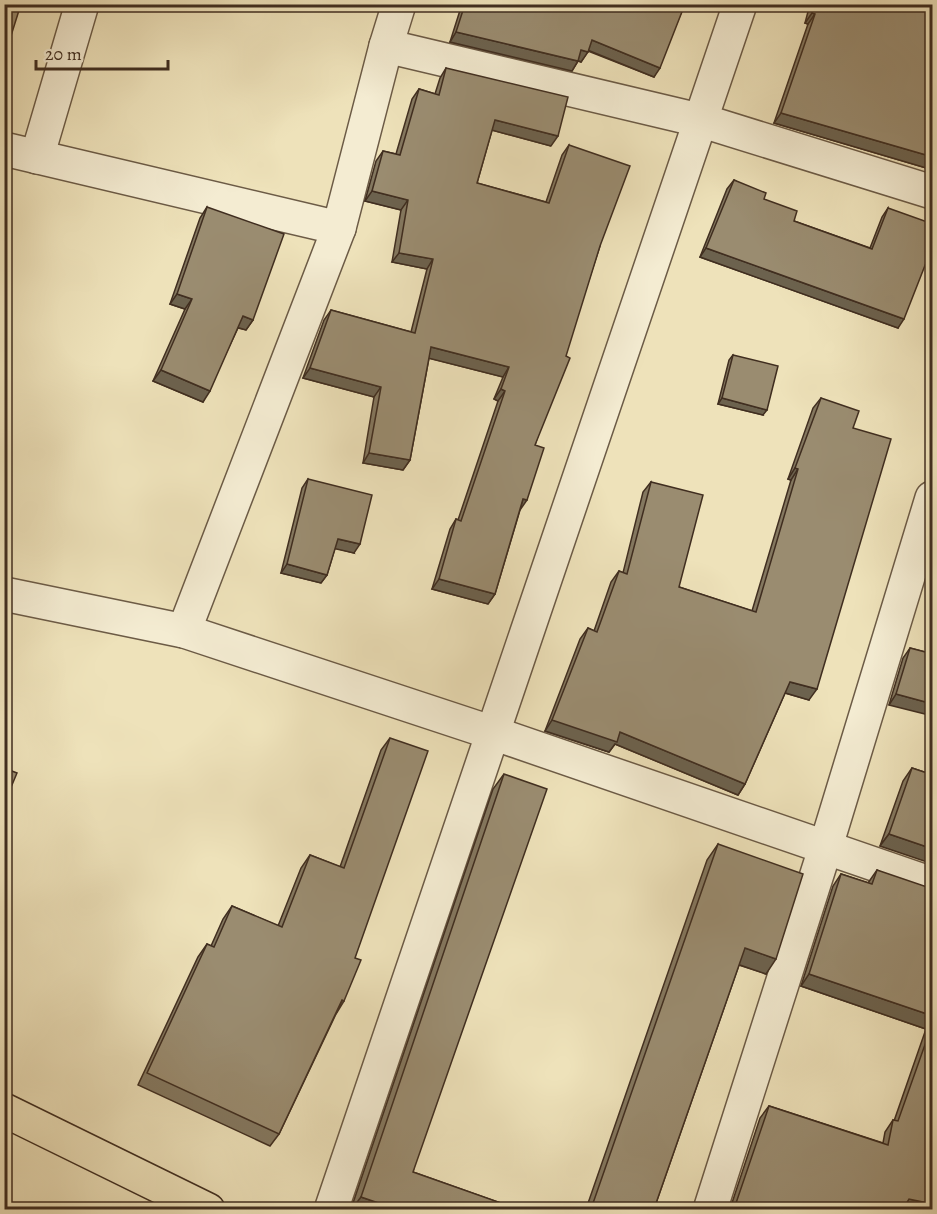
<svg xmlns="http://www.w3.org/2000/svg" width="937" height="1214" font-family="Alegreya,serif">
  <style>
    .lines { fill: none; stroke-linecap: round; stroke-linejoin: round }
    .minor-casing { stroke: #6c5b46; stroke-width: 36 }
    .major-casing { stroke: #402e20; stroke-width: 36 }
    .minor { stroke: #f4ecd2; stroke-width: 33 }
    .major { stroke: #eee2ba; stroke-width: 33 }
    .wall { fill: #847860; stroke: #402e20; stroke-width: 1.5 }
    .shaded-wall { fill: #6c624e; stroke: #402e20; stroke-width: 1.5 }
    .building { fill: #9a8c70; stroke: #402e20; stroke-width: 1.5 }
  </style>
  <rect width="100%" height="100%" fill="#eee2ba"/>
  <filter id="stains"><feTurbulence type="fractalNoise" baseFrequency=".00333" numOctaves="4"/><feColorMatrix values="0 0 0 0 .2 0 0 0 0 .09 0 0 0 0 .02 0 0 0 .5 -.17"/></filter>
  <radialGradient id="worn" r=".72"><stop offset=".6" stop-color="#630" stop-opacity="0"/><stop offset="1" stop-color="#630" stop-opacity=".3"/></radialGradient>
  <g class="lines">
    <g class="minor-casing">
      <g id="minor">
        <polyline points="386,46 703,121 932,192"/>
        <polyline points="4,149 339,228"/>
        <polyline points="37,157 82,4"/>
        <polyline points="4,594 184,631 493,733 932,884"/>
        <polyline points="184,631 339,228 386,46 399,4"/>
        <polyline points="331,1210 740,4"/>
        <polyline points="710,1210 826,846 932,498"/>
      </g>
    </g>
    <g class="major-casing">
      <polyline id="major" points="4,1110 208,1210"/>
    </g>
    <use href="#minor" class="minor"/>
    <use href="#major" class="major"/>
  </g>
  <g class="wall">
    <polygon points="462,4 685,4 654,77 588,51 581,62 578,61 572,71 450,42"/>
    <polygon points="810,4 933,4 933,170 774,123 808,24 805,23"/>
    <polygon points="446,68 551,146 492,130 477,183 546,202 562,155 569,145 600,246 535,445 520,510 495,594 488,604 432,589 450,529 456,519 458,520 498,401 494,399 503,377 429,358 410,460 403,470 363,463 374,397 303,378 324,320 331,310 411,332 427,269 392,262 401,210 365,201 376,161 383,151 396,154 412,99 419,89 435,94 440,78"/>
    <polygon points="734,180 764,199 794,221 870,248 882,217 888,208 898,328 700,257 727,189"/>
    <polygon points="207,207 253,320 246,330 238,328 203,402 153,381 185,309 170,304 200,218"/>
    <polygon points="733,355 763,415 718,404 729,360"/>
    <polygon points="821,398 853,428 809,700 785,693 745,784 738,795 615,744 609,752 545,731 580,639 588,628 594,631 611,582 619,571 623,573 643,492 651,482 679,587 752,611 791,480 788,479 813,408"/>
    <polygon points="308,479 354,553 335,548 327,575 321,583 281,573 302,488"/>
    <polygon points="910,648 933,654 889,705 903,658"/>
    <polygon points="390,738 355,958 336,1014 279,1134 270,1146 138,1085 198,957 207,944 211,946 223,919 232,906 278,926 301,868 310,855 340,867 381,750"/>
    <polygon points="912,768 933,775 880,846 903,781"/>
    <polygon points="504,774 413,1172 518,1209 351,1209 493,789"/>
    <polygon points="718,844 766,974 739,965 654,1209 586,1209 707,860"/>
    <polygon points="877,870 929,903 933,904 933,1209 730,1209 760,1118 769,1106 883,1143 885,1132 893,1120 894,1121 926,1029 801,986 833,886 841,874 868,883"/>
  </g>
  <g class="shaded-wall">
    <polygon points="812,13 815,14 808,24 805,23"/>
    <polygon points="456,32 578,61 572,71 450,42"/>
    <polygon points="592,40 660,68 654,77 585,49"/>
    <polygon points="581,50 588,52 581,62 575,59"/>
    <polygon points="781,113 933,157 933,170 774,123"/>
    <polygon points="495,120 558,136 551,146 488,129"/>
    <polygon points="372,191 408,200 401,210 365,201"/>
    <polygon points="706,248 904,319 898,328 700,257"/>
    <polygon points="399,253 433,259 427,269 392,262"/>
    <polygon points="177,294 192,299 185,309 170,304"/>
    <polygon points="243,316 253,320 246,330 236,327"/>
    <polygon points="431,347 509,367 503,377 424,357"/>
    <polygon points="310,368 381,387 374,397 303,378"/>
    <polygon points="161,370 210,391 203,402 153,381"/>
    <polygon points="501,389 505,391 498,401 494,399"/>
    <polygon points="722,398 767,410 763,415 718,404"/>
    <polygon points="369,453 410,460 403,470 363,463"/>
    <polygon points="795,468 798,469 791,480 788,479"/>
    <polygon points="523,499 527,500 520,510"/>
    <polygon points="338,539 360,544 354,553 332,548"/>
    <polygon points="287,564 327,575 321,583 281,573"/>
    <polygon points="439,579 495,594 488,604 432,589"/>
    <polygon points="790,682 817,689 809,700 782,692"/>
    <polygon points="896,694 933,704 933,716 889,705"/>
    <polygon points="552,720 620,732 745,784 738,795 615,744 609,752 545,731"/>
    <polygon points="889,834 933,849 933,864 880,846"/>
    <polygon points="745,948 776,959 766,974 734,963"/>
    <polygon points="809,974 933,1016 933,1020 926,1029 801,986"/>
    <polygon points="342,1000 344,1001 336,1014"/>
    <polygon points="361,1197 396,1209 352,1209"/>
    <polygon points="909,1199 933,1204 933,1209 901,1209"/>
  </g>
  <g class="building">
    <polygon points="4,4 21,4 4,58"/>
    <polygon points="465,4 685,4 660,68 592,40 588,52 581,50 578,61 456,32"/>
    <polygon points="814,4 933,4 933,157 781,113 815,14 812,13"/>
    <polygon points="446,68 568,97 558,136 495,120 477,183 549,203 569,145 630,166 600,246 566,356 570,358 535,445 544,448 527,500 523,499 495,594 439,579 456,519 461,521 505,391 501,389 509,367 431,347 410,460 369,453 381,387 310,368 331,310 415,333 433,259 399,253 408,200 372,191 383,151 400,155 419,89 439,95"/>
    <polygon points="734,180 766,193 764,199 797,211 794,221 872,249 888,208 933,224 933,245 904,319 706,248"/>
    <polygon points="207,207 284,234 253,320 243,316 210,391 161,370 192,299 177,294"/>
    <polygon points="733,355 778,366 767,410 722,398"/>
    <polygon points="821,398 859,411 853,428 891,439 817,689 790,682 745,784 620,732 617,742 552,720 588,628 597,632 619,571 627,574 651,482 703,495 679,587 756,612 798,469 795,468"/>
    <polygon points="308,479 372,495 360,544 338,539 327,575 287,564"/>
    <polygon points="910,648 933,654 933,704 896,694"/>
    <polygon points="390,738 428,751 355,958 361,960 344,1001 342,1000 279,1134 147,1073 207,944 214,947 232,906 282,927 310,855 344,868"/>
    <polygon points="4,768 17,773 4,804"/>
    <polygon points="912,768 933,775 933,849 889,834"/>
    <polygon points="504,774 547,789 413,1172 518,1209 396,1209 361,1197"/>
    <polygon points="718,844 803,874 776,959 745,948 654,1209 591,1209"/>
    <polygon points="877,870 933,889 933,893 929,903 933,904 933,1016 809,974 841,874 872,884"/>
    <polygon points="933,1022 933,1204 909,1199 903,1209 734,1209 769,1106 888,1145 893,1120 898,1121"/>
  </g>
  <rect width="937" height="1214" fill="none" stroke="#eee2ba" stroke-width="24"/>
  <rect x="6" y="6" width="925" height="1202" fill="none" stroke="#402e20" stroke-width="3"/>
  <rect x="12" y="12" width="913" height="1190" fill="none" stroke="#402e20" stroke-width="1.5"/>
  <path d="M36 60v9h132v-9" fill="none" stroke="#402e20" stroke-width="3"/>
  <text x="45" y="60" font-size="18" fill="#402e20" stroke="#f4ecd2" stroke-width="4.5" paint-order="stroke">20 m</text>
  <rect width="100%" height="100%" filter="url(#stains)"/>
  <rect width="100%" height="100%" fill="url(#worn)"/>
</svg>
